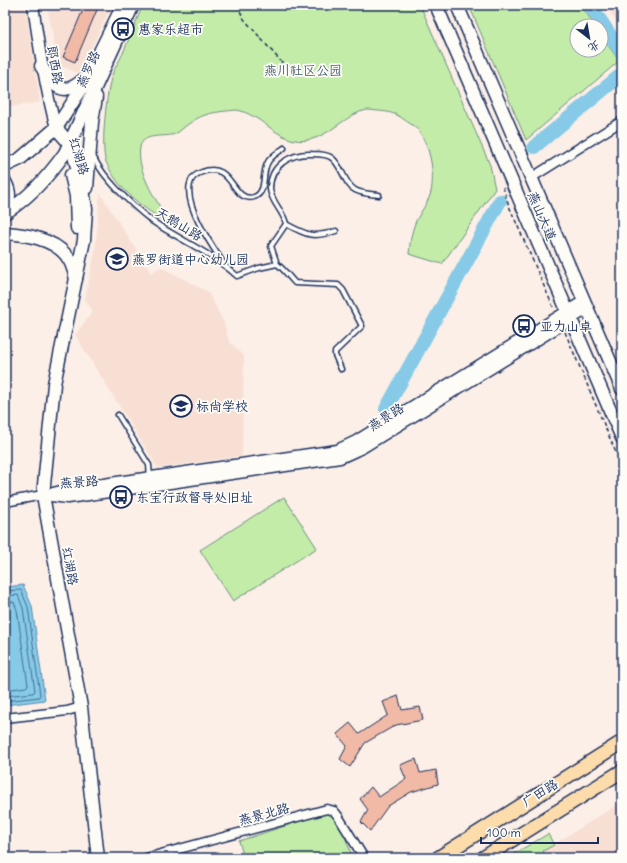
<svg xmlns="http://www.w3.org/2000/svg" width="627" height="863" font-family="Delius,'LXGW WenKai TC',sans-serif">
  <style>
    .built { fill: #f8dfd4 }
    .green { fill: #c3eca8; stroke: #6f8e83 }
    .water { fill: #86cae7; stroke: #5b8cb0 }
    .lines { fill: none; stroke-linecap: round; stroke-linejoin: round }
    .shore { stroke: #466d95; stroke-width: 1 }
    .river { stroke: #86cae7; stroke-width: 14 }
    .building { fill: #f1baa6; stroke: #1b2f5e }
    .service-casing { stroke: #1b2f5e; stroke-width: 7 }
    .minor-casing { stroke: #1b2f5e; stroke-width: 11 }
    .tertiary-casing { stroke: #1b2f5e; stroke-width: 13 }
    .secondary-casing { stroke: #1b2f5e; stroke-width: 15 }
    .primary-casing { stroke: #1b2f5e; stroke-width: 16 }
    .path { stroke: #1b2f5e; stroke-width: 1.5; stroke-dasharray: 4 3; stroke-linecap: butt }
    .service { stroke: #fdfcf7; stroke-width: 4 }
    .minor { stroke: #fdfcf7; stroke-width: 8 }
    .tertiary { stroke: #fdfcf7; stroke-width: 10 }
    .secondary { stroke: #fdfcf7; stroke-width: 12 }
    .primary { stroke: #fddcac; stroke-width: 13 }
    .labels { text-anchor: middle; dominant-baseline: central; stroke-width: 3.5; stroke-linejoin: round; paint-order: stroke }
    .poi-label { font-size: 13px; fill: #1b2f5e; stroke: #fdfcf7; text-anchor: start }
    .street-label { font-size: 13px; fill: #1b2f5e; stroke: #fdfcf7 }
    .park-label { font-size: 13px; fill: #455e70; stroke: #fdfcf7 }
  </style>
  <rect width="100%" height="100%" fill="#fbefe7"/>
  <filter id="ink" filterUnits="userSpaceOnUse"><feTurbulence type="fractalNoise" baseFrequency=".025" numOctaves="2"/><feDisplacementMap in="SourceGraphic" scale="8" xChannelSelector="R" yChannelSelector="G"/><feConvolveMatrix kernelMatrix="1 2 1 2 8 2 1 2 1" color-interpolation-filters="sRGB"/></filter>
  <g filter="url(#ink)">
    <g class="built">
      <polygon points="5,5 25,5 40,102 5,108"/>
      <polygon points="47,5 112,5 79,73 58,65"/>
      <polygon points="605,5 622,5 622,31"/>
      <polygon points="100,193 151,273 161,267 208,292 224,323 229,341 244,356 242,456 158,468 75,335 93,311 85,299 95,251"/>
      <polygon points="622,802 622,858 531,858 564,838"/>
    </g>
    <g class="green">
      <path d="M143,5H420L490,165L495,189L442,264L409,254C410,243 411,232 416,221C421,211 428,203 431,192C435,172 430,147 419,131C415,126 407,122 402,118C394,113 389,112 379,111C376,111 371,110 367,110C347,113 329,137 308,140C281,145 265,118 241,111C236,109 230,111 226,111C208,113 201,115 187,125C183,128 179,132 175,134C165,138 143,132 140,147C136,173 158,202 170,224C144,209 119,191 106,162C100,148 107,89 112,75C115,67 120,60 123,53C130,37 136,21 143,5Z"/>
      <polygon points="469,5 581,5 595,26 577,26 577,50 601,50 601,35 619,61 526,140"/>
      <polygon points="284,497 317,548 233,601 200,550"/>
      <polygon points="328,812 338,819 353,858 244,858 239,841"/>
      <polygon points="548,834 554,845 543,851 546,857 544,858 511,858 510,856"/>
    </g>
    <polygon class="water" points="23,585 32,606 45,700 5,705 5,587"/>
    <g class="lines">
      <g class="shore">
        <polyline points="5,591 21,590 28,607 40,695 39,697 5,701"/>
        <polyline points="5,596 18,595 23,608 35,691 33,693 5,696"/>
        <polyline points="5,602 14,602 17,610 28,685 26,687 5,690"/>
      </g>
      <g class="river">
        <polyline points="590,5 622,53"/>
        <polyline points="534,147 622,74"/>
        <polyline points="386,409 500,201"/>
      </g>
    </g>
    <g class="building">
      <polygon points="85,5 99,5 75,62 63,57"/>
      <polygon points="398,696 402,710 420,707 423,720 396,725 365,743 350,767 340,759 347,746 337,734 350,723 359,734 388,715 383,702"/>
      <polygon points="416,759 420,773 436,770 438,784 411,792 388,806 370,831 361,822 368,810 360,799 371,787 379,797 406,779 400,765"/>
    </g>
    <g class="lines">
      <g class="service-casing">
        <g id="service">
          <path d="M93,156C99,169 107,178 116,188C127,200 139,211 152,221C180,240 212,253 237,276L259,268L277,264C285,270 288,276 295,283L338,285L343,290L362,326L335,352V355L341,369"/>
          <path d="M286,224C308,236 313,238 336,231"/>
          <path d="M224,264C212,246 184,206 190,184C191,178 196,174 202,172C233,160 232,204 254,197C268,192 261,172 268,162C271,156 279,152 284,148"/>
          <path d="M277,264L271,246L286,224C284,212 271,202 270,189C270,165 291,153 312,154C318,154 327,154 332,158C343,167 344,184 355,190C362,194 371,194 379,195"/>
          <polyline points="118,415 149,465 150,478"/>
        </g>
      </g>
      <g class="minor-casing">
        <g id="minor">
          <polyline points="531,178 622,121"/>
          <polyline points="5,502 43,495"/>
          <polyline points="5,718 67,711 81,707"/>
          <polyline points="146,858 327,809 334,811 338,816 364,858"/>
        </g>
      </g>
      <g class="tertiary-casing">
        <g id="tertiary">
          <path d="M33,5C39,47 45,87 56,128"/>
          <polyline points="49,494 69,489 337,450 356,441 584,301"/>
          <polyline points="43,495 68,498 340,458 362,448 587,309"/>
        </g>
      </g>
      <g class="secondary-casing">
        <g id="secondary">
          <polyline points="436,5 622,438"/>
          <polyline points="457,5 622,389"/>
          <path d="M41,66C54,86 62,99 84,79"/>
          <polyline points="56,128 70,144 73,152 83,190 86,209 84,240 54,384 43,495 81,707 98,858"/>
          <polyline points="5,166 20,159 56,128 82,88 123,5"/>
          <polyline points="71,175 76,196 77,228"/>
          <path d="M5,182C10,191 11,199 5,208"/>
          <polyline points="87,188 92,122 96,97"/>
          <path d="M5,213C30,197 48,177 65,153L133,5"/>
          <path d="M5,233C25,234 53,239 66,255C72,262 74,270 76,279"/>
        </g>
      </g>
      <g class="primary-casing">
        <g id="primary">
          <polyline points="438,858 622,742"/>
          <polyline points="483,858 622,771"/>
        </g>
      </g>
      <g class="path">
        <polyline points="237,5 244,19 284,65"/>
        <polyline points="503,187 509,206 554,309"/>
        <polyline points="565,332 622,467"/>
      </g>
      <use href="#service" class="service"/>
      <use href="#minor" class="minor"/>
      <use href="#tertiary" class="tertiary"/>
      <use href="#secondary" class="secondary"/>
      <use href="#primary" class="primary"/>
    </g>
  </g>
  <defs>
    <g id="bus-ring" transform="scale(1.15)"><circle r="9.5" fill="#fdfcf7" stroke="#1b2f5e" stroke-width="1.5"/><path d="M-5-6H5V4H4V6H2V4H-2V6H-4V4H-5ZM-3.5-4V0h7V-4ZM-3.5 1.2v1.5H-2V1.2ZM2 1.2v1.5H3.5V1.2Z" fill="#1b2f5e"/></g>
    <g id="school-ring" transform="scale(1.15)"><circle r="9.5" fill="#fdfcf7" stroke="#1b2f5e" stroke-width="1.5"/><path d="M0-5L7-2L0 1L-7-2ZM-4 1L0 2.5L4 1V4Q0 6-4 4Z" fill="#1b2f5e"/></g>
  </defs>
  <g fill-rule="evenodd">
    <use href="#bus-ring" x="123" y="29"/>
    <use href="#school-ring" x="117" y="259"/>
    <use href="#bus-ring" x="524" y="326"/>
    <use href="#school-ring" x="181" y="406"/>
    <use href="#bus-ring" x="121" y="497"/>
  </g>
  <g class="labels">
    <g class="poi-label">
      <text x="138" y="29">惠家乐超市</text>
      <text x="132" y="259">燕罗街道中心幼儿园</text>
      <text x="540" y="326">亚力山卓</text>
      <text x="196" y="406">标尚学校</text>
      <text x="136" y="497">东宝行政督导处旧址</text>
    </g>
    <g class="street-label">
      <text transform="translate(55 65) rotate(80)">郎西路</text>
      <text transform="translate(88 69) rotate(-66)">燕罗路</text>
      <text transform="translate(79 156) rotate(73)">红湖路</text>
      <text transform="translate(542 216) rotate(67)">燕山大道</text>
      <text transform="translate(179 224) rotate(31)">天鹅山路</text>
      <text transform="translate(386 417) rotate(-32)">燕景路</text>
      <text transform="translate(79 482) rotate(-4)">燕景路</text>
      <text transform="translate(70 566) rotate(80)">红湖路</text>
      <text transform="translate(540 793) rotate(-32)">广田路</text>
      <text transform="translate(264 814) rotate(-15)">燕景北路</text>
    </g>
    <g class="park-label">
      <text x="303" y="70">燕川社区公园</text>
    </g>
  </g>
  <rect width="627" height="863" fill="none" stroke="#fdfcf7" stroke-width="20"/>
  <rect x="10" y="10" width="607" height="843" fill="none" stroke="#1b2f5e" stroke-width="1.5" filter="url(#ink)"/>
  <g transform="translate(589 38) rotate(149)"><circle r="19" fill="#fdfcf7" stroke="#a3aaba"/>
  <path d="M0-3L7 15L0 10L-7 15Z" fill="#1b2f5e"/>
  <text y="-6" font-size="11" font-weight="bold" text-anchor="middle" fill="#1b2f5e">北</text>
  </g>
  <path d="M481 837v6h117v-6" fill="none" stroke="#1b2f5e" stroke-width="2"/>
  <text x="487" y="837" font-size="12" fill="#1b2f5e" stroke="#fdfcf7" stroke-width="3" paint-order="stroke">100 m</text>
</svg>
